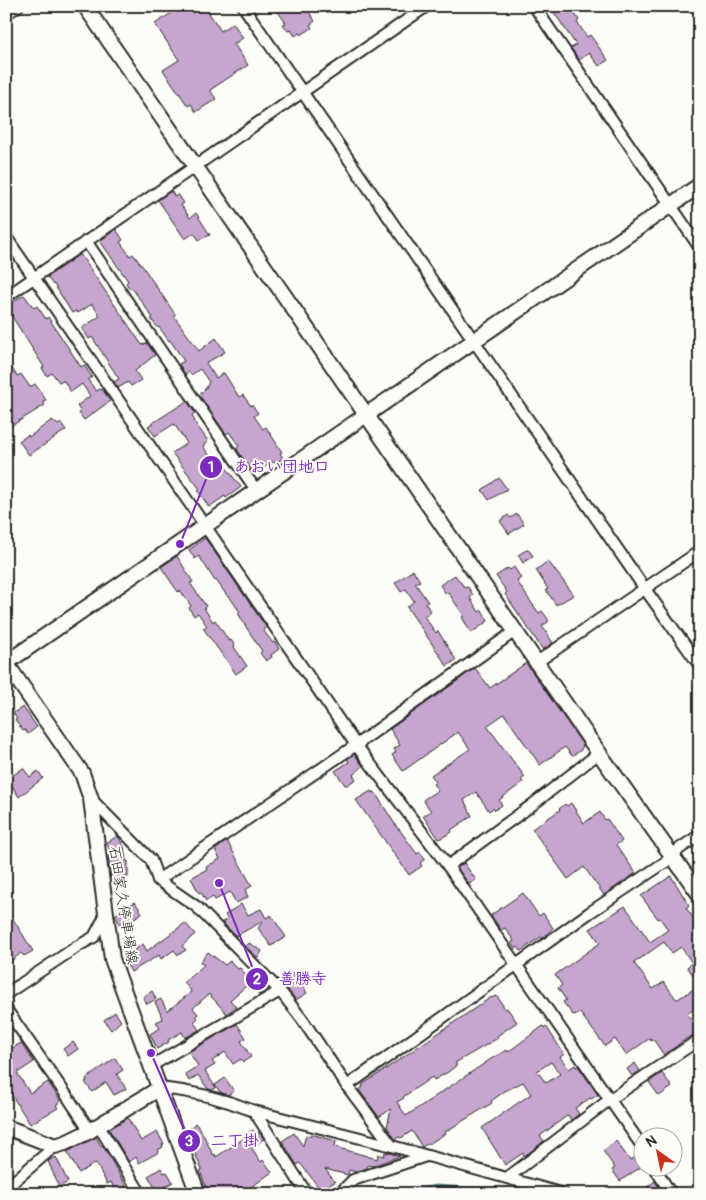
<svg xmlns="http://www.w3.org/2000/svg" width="706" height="1200" font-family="Pangolin,'Klee One',sans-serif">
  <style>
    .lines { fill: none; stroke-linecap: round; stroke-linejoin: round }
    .stream { stroke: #5b8c92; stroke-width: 3 }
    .building { fill: #c6a5cf; stroke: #2b2b2b; fill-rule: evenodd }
    .street-casing { stroke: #2b2b2b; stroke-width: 14 }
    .secondary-casing { stroke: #2b2b2b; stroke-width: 18 }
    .street { stroke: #fdfcf7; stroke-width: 10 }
    .secondary { stroke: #fdfcf7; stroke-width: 14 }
    .labels { text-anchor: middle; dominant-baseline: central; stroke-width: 4; stroke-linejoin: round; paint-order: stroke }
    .street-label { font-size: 15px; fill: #2b2b2b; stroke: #fdfcf7 }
    .leader { fill: none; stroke: #7b2cbf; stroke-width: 2 }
    .callout-dot { fill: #7b2cbf; stroke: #fdfcf7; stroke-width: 2 }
    .mark-label { font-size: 15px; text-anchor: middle; font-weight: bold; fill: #fff }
    .callout-label { font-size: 16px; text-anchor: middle; font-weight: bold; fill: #7b2cbf; stroke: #fdfcf7; stroke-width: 4; stroke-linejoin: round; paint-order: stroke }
  </style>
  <rect width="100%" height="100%" fill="#fdfcf7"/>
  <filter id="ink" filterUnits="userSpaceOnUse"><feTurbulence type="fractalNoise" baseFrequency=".02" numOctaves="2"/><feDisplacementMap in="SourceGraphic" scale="10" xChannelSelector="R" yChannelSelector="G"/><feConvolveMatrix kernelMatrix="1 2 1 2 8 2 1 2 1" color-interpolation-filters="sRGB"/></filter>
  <g filter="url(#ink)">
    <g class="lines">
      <polyline class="stream" points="399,1194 436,1186 506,1191 515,1194"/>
    </g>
    <g class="building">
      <polygon points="182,6 206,6 210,12 209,13 221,31 233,23 243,38 234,44 248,65 210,90 216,99 196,112 191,104 188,106 163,70 179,60 155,24"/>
      <polygon points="274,6 305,6 315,21 310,25 312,28 301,35 299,33 295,36 291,30 288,31 283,24 286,23"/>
      <polygon points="560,6 569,6 579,20 577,22 587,37 590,35 608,60 599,66 589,53 579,60 571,48 576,45 553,11"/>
      <polygon points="171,191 175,197 178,194 184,203 181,205 190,218 196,213 210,235 199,240 194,233 185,239 158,200"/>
      <polygon points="116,229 123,240 120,242 130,256 133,254 143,267 175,314 174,316 199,351 216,338 225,352 206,363 216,378 224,373 239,397 243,395 251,406 252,405 258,413 254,416 263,429 266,427 282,452 280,453 283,458 276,463 272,462 254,474 238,451 237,448 239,446 229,432 226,434 199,395 206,388 209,382 200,369 191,375 189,372 185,374 179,364 184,361 170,340 169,341 159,327 158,328 151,319 153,318 132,288 130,289 126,283 128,281 100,241"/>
      <polygon points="80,254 142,345 147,343 155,355 135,371 141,380 131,386 128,382 118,388 114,382 119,379 92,337 89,339 82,328 100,316 92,304 78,313 76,311 72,313 54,284 53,285 47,277"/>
      <polygon points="24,295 34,308 37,306 46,319 48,317 81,367 84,365 92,377 88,380 96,391 100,389 103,390 110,401 84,420 79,413 81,412 77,406 90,396 82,384 71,392 64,381 59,382 52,373 47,376 42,368 44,367 11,315 6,318 6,306"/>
      <polygon points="6,359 17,376 21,374 30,387 35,384 46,400 43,402 45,405 6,429"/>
      <polygon points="187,401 195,413 192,415 196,424 208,441 203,446 215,463 220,460 241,487 226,498 225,496 209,507 198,491 200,489 172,453 187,443 174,424 155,436 148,426"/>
      <polygon points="52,420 58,425 61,423 66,430 29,455 19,441 28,435 29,437"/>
      <polygon points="499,478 507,489 489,500 482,490"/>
      <polygon points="517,514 524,524 509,534 500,521 508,515 510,518"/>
      <polygon points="205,538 266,627 263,630 273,643 275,642 279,649 271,655 272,657 266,661 260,653 262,651 246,627 238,613 240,612 229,596 228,597 216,580 215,581 199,556 195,559 189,550"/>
      <polygon points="528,549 533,556 523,563 518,555"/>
      <polygon points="177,556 193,582 190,583 206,606 204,608 213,622 215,620 229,641 231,640 235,646 234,647 247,666 236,674 203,628 207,626 198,613 194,616 189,608 191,606 180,590 178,592 161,567"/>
      <polygon points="548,561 574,595 556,605 546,590 548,589 536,570"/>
      <polygon points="514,567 521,578 517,581 528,598 539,613 542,611 548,619 548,622 542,626 553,643 543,650 505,594 507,592 496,576 508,568 510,570"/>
      <polygon points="413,570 420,581 415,583 428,602 425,603 431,612 424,616 436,633 438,631 456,660 447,666 407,607 414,601 406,589 401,592 395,583"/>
      <polygon points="455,575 465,588 468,587 473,595 470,598 479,612 482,610 488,621 471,633 462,617 464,616 448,592 446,594 440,585"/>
      <polygon points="526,663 583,745 581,750 572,756 565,747 540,765 504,714 487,726 525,777 521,780 523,782 499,800 502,805 495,810 493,808 489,811 476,792 464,800 472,816 451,830 452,832 439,839 423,816 431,811 423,800 438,790 433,784 436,782 431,775 470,749 458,732 403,771 392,755 396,752 394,749 400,745 390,729 475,668 490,688"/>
      <polygon points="23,707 37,727 28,734 25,730 23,731 15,720 17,719 13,713"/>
      <polygon points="354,754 363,766 353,775 356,779 347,785 345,785 335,771 349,762 347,759"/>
      <polygon points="23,768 30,777 38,771 43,778 19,797 8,779"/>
      <polygon points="371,791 372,793 374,791 398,829 399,829 417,854 420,852 425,859 420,863 422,866 409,875 356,800"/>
      <polygon points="571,803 584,823 600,812 605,820 607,819 622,841 616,845 636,873 604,895 584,867 568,879 532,829 560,810 559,809 565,804 567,806"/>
      <polygon points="118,836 124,847 126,861 128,861 128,877 111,879 108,855 113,855 106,843"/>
      <polygon points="227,841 252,886 245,890 248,897 236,903 230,892 215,900 213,897 206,901 201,892 199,893 191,878 207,869 206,867 220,859 215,850"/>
      <polygon points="464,863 476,880 469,884 457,868"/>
      <polygon points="671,876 689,905 686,908 700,927 700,984 687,967 692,963 681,947 672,953 664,942 634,963 653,989 664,982 676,999 678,999 700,985 700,1005 687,1014 700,1032 686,1039 664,1055 653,1039 651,1040 650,1038 626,1055 615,1039 605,1046 580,1013 573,1015 563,1002 566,1000 558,988 562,985 555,975 600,943 590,929 625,906 650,942 668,930 660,918 658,919 641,896"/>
      <polygon points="523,893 539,916 543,913 553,928 543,938 542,936 521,951 518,947 515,949 511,943 514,941 505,928 501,930 491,915"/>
      <polygon points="135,902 142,913 121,927 115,915"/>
      <polygon points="241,904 248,915 261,909 266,918 271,915 286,937 271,946 258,928 263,921 236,936 222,922 228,919 225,915"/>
      <polygon points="6,908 33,951 24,956 21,953 6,965"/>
      <polygon points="185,923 195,934 182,946 186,950 178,955 174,950 161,959 159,955 131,972 128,966 126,967 122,960 135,952 134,950 143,944 147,951"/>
      <polygon points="249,943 262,951 258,958 246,947"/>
      <polygon points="208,952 225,965 230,961 238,969 240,968 252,981 230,1000 236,1007 227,1014 209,994 193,1008 198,1014 196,1016 198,1018 194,1022 199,1030 185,1038 182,1032 168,1040 169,1042 157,1049 150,1034 160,1028 156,1022 163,1019 155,1002 161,999 167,1011 189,994 191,991 184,982 204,965 200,962"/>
      <polygon points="293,973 307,993 296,1000 281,981"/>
      <polygon points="257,978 268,989 259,995 250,984"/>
      <polygon points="152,991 156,999 147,1004 143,997"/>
      <path d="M497,996L505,1009L507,1008L517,1022L497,1036L498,1038L455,1063L457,1065L448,1072L434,1080L432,1077L403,1097L404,1098L397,1102L406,1116L491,1059L507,1050L508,1052L543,1026L544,1028L546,1026L564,1054L560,1057L569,1069L575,1065L576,1067L578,1066L598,1095L591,1099L590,1098L575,1108L579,1114L571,1120L568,1115L540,1136L544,1141L529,1153L524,1156L523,1153L505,1165L482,1128L531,1094L523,1082L505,1091L491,1101L492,1103L445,1132L446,1133L429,1144V1143L422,1147L412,1131L401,1138L399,1137L395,1139L387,1127L391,1109L379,1117L359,1090L363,1087L362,1085L490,998ZM551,1062L560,1074L546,1083L537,1071Z"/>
      <polygon points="115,1012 121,1021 111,1030 104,1020"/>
      <polygon points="237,1024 246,1038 241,1041 251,1057 243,1062 241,1059 233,1064 225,1052 212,1061 215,1065 205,1071 216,1088 212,1090 208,1089 198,1075 189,1081 185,1074 198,1066 189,1052"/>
      <polygon points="73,1042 78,1049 68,1056 63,1049"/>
      <polygon points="21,1043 34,1062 17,1073 30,1093 48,1082 61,1101 56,1105 58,1108 30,1124 13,1097 6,1101 6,1052"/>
      <polygon points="115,1058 123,1070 117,1074 126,1089 114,1095 106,1082 92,1092 85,1082 87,1081 86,1079"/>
      <polygon points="635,1063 640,1071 632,1076 627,1069"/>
      <polygon points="662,1073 672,1087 659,1096 649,1082"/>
      <polygon points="225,1078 234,1091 228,1095 220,1092 215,1085"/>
      <polygon points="128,1118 141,1141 157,1132 164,1144 162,1145 163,1147 158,1150 159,1152 139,1163 136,1157 129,1162 109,1129"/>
      <polygon points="195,1123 201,1130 213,1155 215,1154 216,1157 246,1137 244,1135 253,1130 256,1134 259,1132 264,1139 251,1147 261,1162 263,1160 272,1172 242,1194 209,1194 200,1171 202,1170 194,1151 193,1151 186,1132"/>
      <polygon points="294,1133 303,1146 306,1135 310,1136 311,1134 336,1141 335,1146 339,1148 377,1159 378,1154 384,1156 385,1152 400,1156 372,1166 368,1165 367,1168 356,1172 349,1170 348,1175 325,1169 335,1182 320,1189 300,1163 297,1165 282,1141"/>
      <polygon points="96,1137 101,1146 103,1146 129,1191 124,1194 117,1194 111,1182 107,1184 96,1163 79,1173 67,1152"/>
      <polygon points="616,1141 629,1159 631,1160 634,1158 641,1167 620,1181 612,1170 615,1168 603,1151"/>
      <polygon points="56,1157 68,1182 59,1187 48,1161"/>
      <polygon points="161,1168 164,1173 167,1172 173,1182 157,1191 148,1176"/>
      <polygon points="655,1181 662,1193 640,1194 648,1188 647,1187"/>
    </g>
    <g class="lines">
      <g class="street-casing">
        <g id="street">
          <polyline points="243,6 645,589 700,666"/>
          <polyline points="534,6 700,248"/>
          <polyline points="6,14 18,6"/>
          <polyline points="6,237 356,745 448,866 644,1149"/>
          <polyline points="86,241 256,490"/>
          <polyline points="6,297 427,6"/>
          <polyline points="537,662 700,551"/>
          <polyline points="91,799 151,860 158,880 197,907 280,991 302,1019 347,1086 392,1146"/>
          <polyline points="448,866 532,805 599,753"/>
          <polyline points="158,880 356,745 515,631"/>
          <polyline points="6,994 78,946 94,937 105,916"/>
          <polyline points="6,1009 67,1096 85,1123 88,1132"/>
          <polyline points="151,1066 280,991"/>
          <polyline points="347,1086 589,913 673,857 679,849 700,835"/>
          <path d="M160,1088C192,1091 224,1099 254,1111L392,1146L564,1194"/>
          <polyline points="254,1111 307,1194"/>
          <polyline points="98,1125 141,1194"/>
          <polyline points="655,1168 671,1194"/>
          <polyline points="507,1178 609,1100 700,1039"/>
          <polyline points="6,1188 55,1146"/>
          <polyline points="339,1194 353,1180 426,1156"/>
        </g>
      </g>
      <g class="secondary-casing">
        <g id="secondary">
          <polyline points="85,6 599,753 700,895"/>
          <polyline points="6,663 700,185"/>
          <polyline points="6,663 82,773 91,799 112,959 198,1194"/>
          <polyline points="6,1127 55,1146 65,1143 88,1132 160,1088"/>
        </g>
      </g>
      <use href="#street" class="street"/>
      <use href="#secondary" class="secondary"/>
    </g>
  </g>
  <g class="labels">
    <g class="street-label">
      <text transform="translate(123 905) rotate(81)">石田家久停車場線</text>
    </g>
  </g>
  <path class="leader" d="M180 544L211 467M219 883L257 979M151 1053L189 1141"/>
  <g class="callout-dot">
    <circle cx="180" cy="544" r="5"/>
    <circle cx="219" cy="883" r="5"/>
    <circle cx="151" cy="1053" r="5"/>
    <circle cx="211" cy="467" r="12"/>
    <circle cx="257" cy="979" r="12"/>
    <circle cx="189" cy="1141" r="12"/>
  </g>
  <g class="mark-label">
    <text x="211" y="472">1</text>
    <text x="257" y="984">2</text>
    <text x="189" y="1146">3</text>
  </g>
  <g class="callout-label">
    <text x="282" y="472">あおい団地口</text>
    <text x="303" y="984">善勝寺</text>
    <text x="235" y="1146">二丁掛</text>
  </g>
  <rect width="706" height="1200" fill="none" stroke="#fdfcf7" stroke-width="25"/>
  <rect x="12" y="12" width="681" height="1175" fill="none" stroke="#2b2b2b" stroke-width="2" filter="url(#ink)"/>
  <g transform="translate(658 1152) rotate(327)"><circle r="24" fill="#fdfcf7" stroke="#a9a8a5"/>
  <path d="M0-4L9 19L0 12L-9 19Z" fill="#c8321e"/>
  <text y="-8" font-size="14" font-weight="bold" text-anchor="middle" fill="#2b2b2b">N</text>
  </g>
</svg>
